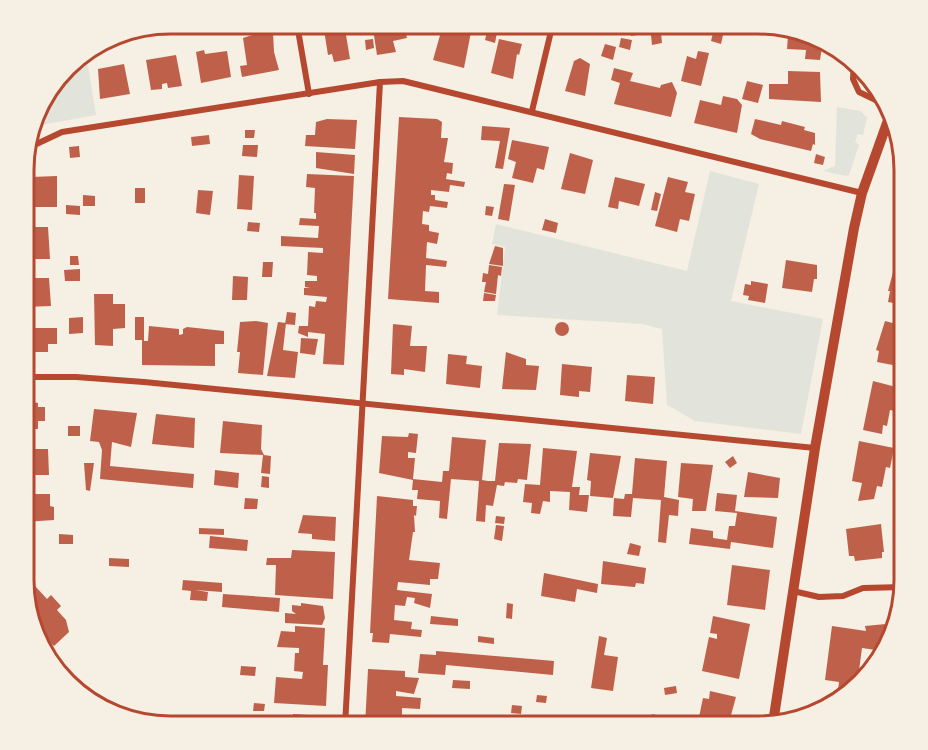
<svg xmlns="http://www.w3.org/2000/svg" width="928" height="750" font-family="'Fira Sans',sans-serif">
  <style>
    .green { fill: #e2e4dc }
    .building { fill: #bf614a }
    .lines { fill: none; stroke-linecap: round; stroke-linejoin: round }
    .minor { stroke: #b5482f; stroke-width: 6 }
    .tertiary { stroke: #b5482f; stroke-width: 10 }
    .rim { fill: none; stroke: #b5482f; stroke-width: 3 }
  </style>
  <rect width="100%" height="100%" fill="#f6efe4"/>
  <g class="green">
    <path d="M86,53L96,115L36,126C33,100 65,66 86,53Z"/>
    <polygon points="837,107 861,111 867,118 863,135 858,134 855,142 859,145 849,175 846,176 823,171 835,166"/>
    <polygon points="710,171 759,184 731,301 823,319 801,434 695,421 667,405 662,329 642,324 497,315 505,247 492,244 496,224 687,271"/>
  </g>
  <g class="building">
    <polygon points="722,25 731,25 731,31 722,30"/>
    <polygon points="583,26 620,26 620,27 584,33"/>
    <polygon points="659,26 660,31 631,36 630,27"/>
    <polygon points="498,27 495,43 485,40 488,28"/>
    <polygon points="780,27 814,35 823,41 820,60 805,59 806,50 787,49 788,36 779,35"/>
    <polygon points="442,28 471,32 464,68 433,60"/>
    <polygon points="345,29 350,59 334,62 332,54 328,55 324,30"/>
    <polygon points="373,29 405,29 407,38 393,41 396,52 377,55"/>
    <polygon points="264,31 266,34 273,32 274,52 279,70 242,77 240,66 247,65 243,38"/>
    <polygon points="661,33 662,43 652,45 651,35"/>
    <polygon points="713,33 723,35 721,44 711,41"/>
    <polygon points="621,38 632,40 630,50 619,47"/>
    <polygon points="373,39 374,48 366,50 365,40"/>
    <polygon points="499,39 522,44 519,55 517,54 513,79 491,73"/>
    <polygon points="605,44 616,47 613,60 601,56"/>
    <polygon points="204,50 205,54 227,51 231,77 201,83 196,52"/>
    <polygon points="698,51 709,53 701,86 681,81 687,56 696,59"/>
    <polygon points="176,55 182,86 168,88 167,83 162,84 162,89 151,90 146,60"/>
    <polygon points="580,58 590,64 585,96 565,91 574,61"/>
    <polygon points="124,64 130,94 100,99 98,69"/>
    <polygon points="614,68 633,73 630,81 660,88 661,85 672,82 677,93 671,117 614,104 620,83 611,80"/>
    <polygon points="788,71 820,72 821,102 769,99 769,84 788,84"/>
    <polygon points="747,81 763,85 758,103 742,99"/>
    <polygon points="723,96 737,99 742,105 737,133 694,123 700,100 721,105"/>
    <polygon points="399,117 437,119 442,122 441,138 448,138 444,162 453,163 452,174 447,173 446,179 465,182 464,187 450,185 449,192 431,190 431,195 435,195 435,200 448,202 447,208 430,206 429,212 423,211 422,224 429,225 429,231 439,233 437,244 427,242 426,258 447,261 446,267 426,265 425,291 439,292 439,303 388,299"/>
    <polygon points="327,119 357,120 355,149 305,146 306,135 315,135 316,122"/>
    <polygon points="755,119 781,125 782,121 805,127 804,130 815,133 815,145 813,144 811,151 760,139 751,134"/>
    <polygon points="482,126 510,128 503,169 495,168 500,141 481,140"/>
    <polygon points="245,130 255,130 254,138 245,138"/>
    <polygon points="209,135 210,144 192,146 191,137"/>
    <polygon points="512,140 549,147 544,170 537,168 533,183 512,178 516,162 508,159"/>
    <polygon points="243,145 258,145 257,157 242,156"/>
    <polygon points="79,146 80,157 70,158 69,147"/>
    <polygon points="316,152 355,155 354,174 316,168"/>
    <polygon points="570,153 593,160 585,194 561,189"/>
    <polygon points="816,154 825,157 823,165 814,163"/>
    <polygon points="307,174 354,176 344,365 323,364 325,334 308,332 308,337 298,333 299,326 308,326 309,306 315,307 316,301 326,302 327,297 304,295 304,288 310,288 305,287 305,281 317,281 317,276 307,275 308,252 323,253 323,248 281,246 281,236 318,238 319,226 299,225 300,218 316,219 316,213 314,213 315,188 306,187"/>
    <polygon points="239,175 254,176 252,210 237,209"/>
    <polygon points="57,176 57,207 25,207 25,182 31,182 31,177"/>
    <polygon points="615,177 645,184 639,206 619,201 618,209 608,207"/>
    <polygon points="668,177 688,182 685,192 695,194 689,221 680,219 677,232 655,226"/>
    <polygon points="504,184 515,185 509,221 498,219"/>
    <rect x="135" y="188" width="10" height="15"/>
    <polygon points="198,190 213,191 210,215 196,213"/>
    <polygon points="655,192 661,194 657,211 651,210"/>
    <polygon points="83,195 95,196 95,206 83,206"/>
    <polygon points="66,205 80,206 80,215 66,214"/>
    <polygon points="486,206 494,207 492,216 485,215"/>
    <polygon points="903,214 904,214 904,243 900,242 902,231 900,231"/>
    <polygon points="545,219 558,223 556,233 542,230"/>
    <polygon points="248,222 260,223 259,232 247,231"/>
    <polygon points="25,227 48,227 50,259 25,259"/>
    <polygon points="495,246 503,248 503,266 489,264"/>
    <polygon points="70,256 78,256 79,265 70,265"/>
    <polygon points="786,260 817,265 817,279 814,279 812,292 782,288"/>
    <polygon points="896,261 904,263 904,305 888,302 890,291 888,291"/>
    <polygon points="263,262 273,262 272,277 262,277"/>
    <polygon points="489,265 502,267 501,276 498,275 496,294 484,292 486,282 482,282 483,273 488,274"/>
    <polygon points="80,269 80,281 65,281 64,270"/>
    <polygon points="233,276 248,277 247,300 232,300"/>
    <polygon points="25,278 49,278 51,306 25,307"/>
    <polygon points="751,281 768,284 765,303 748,300 749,296 743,295 745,284 751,285"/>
    <polygon points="484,293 496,295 495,301 483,301"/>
    <polygon points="94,294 113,294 113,304 125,304 125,328 113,329 113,346 95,345"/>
    <polygon points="287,312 296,313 295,325 285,324"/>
    <polygon points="83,317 83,333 69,334 69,318"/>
    <polygon points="135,317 144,317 144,341 148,341 149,326 179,329 179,335 183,334 183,329 187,327 224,331 224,344 215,344 215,366 142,365 142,340 135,340"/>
    <polygon points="256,321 268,323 263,375 238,373 240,352 237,352 240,322"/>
    <polygon points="885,321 904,326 904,351 901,350 898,366 877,362 879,351 876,350"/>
    <polygon points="278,322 286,323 283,350 298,352 295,378 267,376"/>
    <circle cx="562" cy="329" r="7"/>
    <polygon points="393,324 412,326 410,346 427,346 425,372 404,369 404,375 391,374"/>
    <polygon points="25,328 57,328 57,344 48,344 48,352 25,352"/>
    <polygon points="301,338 318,339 315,355 300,353"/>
    <polygon points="506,352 526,359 526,365 539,366 536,390 502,389"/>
    <polygon points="448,354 467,356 466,364 482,366 480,388 446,384"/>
    <polygon points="562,364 592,367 590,392 579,391 579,397 560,395"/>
    <polygon points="627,375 655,377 653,404 625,401"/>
    <polygon points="873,381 900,388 895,411 890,410 887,426 883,425 882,434 863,430"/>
    <polygon points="25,400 38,403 38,407 45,407 45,421 38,421 38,429 25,429"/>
    <polygon points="94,409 137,413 131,447 112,442 110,466 194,474 193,488 100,479 102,450 99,442 90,441"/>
    <polygon points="156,414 195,418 194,448 152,444"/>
    <polygon points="223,421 262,425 261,449 264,455 271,456 270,474 261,473 263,455 220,453"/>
    <rect x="68" y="426" width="12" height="10"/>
    <polygon points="409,433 418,434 416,453 408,452 408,458 415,458 413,479 442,482 443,471 449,471 452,437 486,440 482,480 488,481 495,481 499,443 531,444 527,480 518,479 517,483 505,482 504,486 497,485 493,506 486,505 485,522 476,521 479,481 451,479 447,519 439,518 440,501 417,499 418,490 412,490 413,480 379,473 382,436 408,437"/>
    <polygon points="859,441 894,448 890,468 886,467 882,487 877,486 874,499 858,501 862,483 852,481"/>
    <polygon points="543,448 577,451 572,487 580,487 579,495 589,495 587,512 569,510 570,492 550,491 550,502 543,501 540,514 531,513 532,503 523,502 525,484 540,485"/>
    <polygon points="25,449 48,449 49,475 25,475"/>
    <polygon points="590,453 621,456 613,498 590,496 591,481 587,480"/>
    <polygon points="733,456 737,463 730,468 725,462"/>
    <polygon points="635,458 667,461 664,497 679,500 678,516 669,515 666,543 658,542 661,500 633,498 631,517 613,516 614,498 624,499 625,494 632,494"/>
    <polygon points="84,463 94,463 90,491 86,490"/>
    <polygon points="681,463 713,465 706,511 692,511 693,499 678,497"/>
    <polygon points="215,470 239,473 238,488 214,485"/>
    <polygon points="748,472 780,478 778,498 744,497"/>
    <polygon points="262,476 269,477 269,488 261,487"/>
    <polygon points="717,493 737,495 735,511 777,517 773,548 731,542 730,549 689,544 691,528 713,531 713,538 727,540 729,526 735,526 737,513 715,511"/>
    <polygon points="25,494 50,494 50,506 54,507 54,520 24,522"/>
    <polygon points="377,496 413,500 413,506 417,506 416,516 414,515 415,532 413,532 409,560 440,563 438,579 430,579 430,585 398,582 397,590 432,594 430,608 414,603 415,598 407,597 405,606 395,605 394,620 412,622 411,629 422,630 421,637 390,634 389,643 372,642 373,633 370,633"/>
    <polygon points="245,498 258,499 257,509 244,509"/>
    <polygon points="303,515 336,517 335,541 312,539 312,534 298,533"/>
    <polygon points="496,516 505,517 504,524 495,523"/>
    <polygon points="904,519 904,534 894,535 893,520"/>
    <polygon points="881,524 884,552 882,552 882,558 855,561 854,556 849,556 846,529"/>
    <polygon points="496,525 504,526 502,541 494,539"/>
    <polygon points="199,528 224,529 224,535 199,534"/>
    <polygon points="59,534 73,535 73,544 59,544"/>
    <polygon points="210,536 248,540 247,551 209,548"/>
    <polygon points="630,543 641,546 639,556 627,554"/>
    <polygon points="292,550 335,552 333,599 275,595 276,565 266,565 267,558 291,558"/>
    <polygon points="109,558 129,559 129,567 109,566"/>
    <polygon points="603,561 646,568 644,584 636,583 635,587 601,584"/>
    <polygon points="732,565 770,570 765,610 727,605"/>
    <polygon points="544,573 598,584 597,593 577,589 575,602 541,596"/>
    <polygon points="24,574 47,599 51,595 61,606 57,610 66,620 69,632 54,646 35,629 24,589"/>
    <polygon points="183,580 222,583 222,592 195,590 208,592 207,601 190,600 191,591 182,590"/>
    <polygon points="223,594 280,598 279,612 222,607"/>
    <polygon points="301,603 323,606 325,618 322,625 285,623 285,613 296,614 292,611 292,605 301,606"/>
    <polygon points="507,603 513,604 512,619 506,618"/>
    <polygon points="431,616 458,619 458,626 430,624"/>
    <polygon points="713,616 750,624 739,679 702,671 709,637 717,639 717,634 710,633"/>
    <polygon points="886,624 888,642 883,651 862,648 857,686 848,692 838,691 839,682 825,680 832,626 866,631 865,626"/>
    <polygon points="295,626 325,628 323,665 328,665 326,706 274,703 276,677 302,679 303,672 294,671 295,653 299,653 299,648 277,647 281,631 295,632"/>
    <polygon points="478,636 494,638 494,644 478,642"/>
    <polygon points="599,636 607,638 604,655 618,657 613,691 591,688"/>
    <polygon points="436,651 554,661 553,675 446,665 445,675 418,673 420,654 436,655"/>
    <polygon points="241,666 256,667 255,676 240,675"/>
    <polygon points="368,669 405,671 405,677 419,678 414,694 396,691 396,696 421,698 420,709 402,708 402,715 388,715 387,719 406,720 406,726 365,726"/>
    <polygon points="453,680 470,681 470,689 452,688"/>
    <polygon points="676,686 677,693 665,695 664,688"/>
    <polygon points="710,691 736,697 728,726 707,726 698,722 703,698 709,699"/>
    <polygon points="537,695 547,696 546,703 536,702"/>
    <polygon points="254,703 265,704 264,711 253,711"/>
    <polygon points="512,705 522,706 521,714 511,713"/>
    <polygon points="293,714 325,716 325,726 253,726 253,718 293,720"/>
    <polygon points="652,714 679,720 678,726 650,724"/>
    <polygon points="545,716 556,717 555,725 544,724"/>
  </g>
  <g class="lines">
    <g class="minor">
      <polyline points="298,30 309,94"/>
      <polyline points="854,62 853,79 859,92 886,105"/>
      <polyline points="532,111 552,27"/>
      <polyline points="26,149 62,132 380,82 403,81 862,193"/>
      <polyline points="25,377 76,377 144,382 815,448"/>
      <polyline points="793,591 819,597 843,596 863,588 904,587"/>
      <polyline points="345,726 380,82"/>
    </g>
    <polyline class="tertiary" points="773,723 815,448 854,228 862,193 891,112"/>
  </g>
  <path d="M0 0H928V750H0ZM170 34H758A136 136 0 0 1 894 170V580A136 136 0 0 1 758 716H170A136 136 0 0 1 34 580V170A136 136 0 0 1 170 34Z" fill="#f6efe4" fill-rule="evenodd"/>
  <path class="rim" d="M170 34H758A136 136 0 0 1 894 170V580A136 136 0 0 1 758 716H170A136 136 0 0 1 34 580V170A136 136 0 0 1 170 34Z"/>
</svg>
